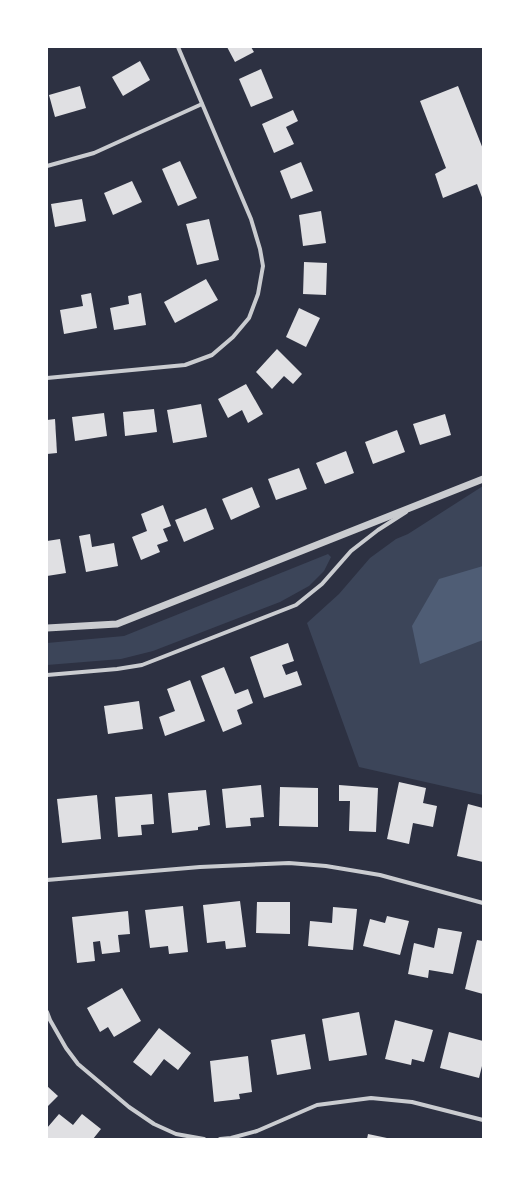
<svg xmlns="http://www.w3.org/2000/svg" width="530" height="1186" font-family="'Public Sans',sans-serif">
  <style>
    .green { fill: #3c4559 }
    .water { fill: #4f5d75 }
    .building { fill: #e0e0e3 }
    .lines { fill: none; stroke-linecap: round; stroke-linejoin: round }
    .minor { stroke: #caccd0; stroke-width: 4 }
    .tertiary { stroke: #caccd0; stroke-width: 7 }
  </style>
  <rect width="100%" height="100%" fill="#2d3142"/>
  <g class="green">
    <polygon points="483,486 483,795 359,767 307,623 339,594 370,558 396,539 408,534"/>
    <polygon points="328,554 331,557 324,571 309,586 280,602 153,651 121,659 47,665 47,643 124,636"/>
  </g>
  <polygon class="water" points="483,566 483,640 420,664 412,626 439,579"/>
  <g class="building">
    <polygon points="227,47 251,47 254,52 235,62"/>
    <polygon points="140,61 150,80 123,96 112,77"/>
    <polygon points="261,69 273,98 251,107 239,79"/>
    <polygon points="80,86 86,108 55,117 49,95"/>
    <polygon points="458,86 483,149 483,200 477,184 443,198 435,174 446,168 420,101"/>
    <polygon points="293,110 298,121 286,127 294,144 274,153 262,124"/>
    <polygon points="180,161 197,198 178,206 162,169"/>
    <polygon points="301,162 313,191 291,199 280,171"/>
    <polygon points="132,181 142,202 113,215 104,193"/>
    <polygon points="82,199 86,221 55,227 51,204"/>
    <polygon points="321,211 326,243 303,246 299,215"/>
    <polygon points="209,219 219,260 197,265 186,224"/>
    <polygon points="304,262 327,263 326,295 303,294"/>
    <polygon points="206,279 218,300 175,323 164,302"/>
    <polygon points="91,293 97,328 64,334 60,310 83,306 81,295"/>
    <polygon points="141,293 146,325 114,330 110,308 129,304 128,296"/>
    <polygon points="299,308 320,318 306,347 286,337"/>
    <polygon points="277,349 302,374 293,384 284,376 272,389 256,372"/>
    <polygon points="246,384 263,414 248,423 242,410 228,418 218,399"/>
    <polygon points="201,404 207,437 173,443 167,410"/>
    <polygon points="154,409 157,432 125,436 123,412"/>
    <polygon points="104,413 107,436 75,441 72,417"/>
    <polygon points="445,414 451,435 420,445 413,424"/>
    <polygon points="55,419 57,453 47,454 47,420"/>
    <polygon points="397,430 405,452 373,464 365,442"/>
    <polygon points="346,451 354,473 325,484 316,463"/>
    <polygon points="299,468 307,489 276,500 268,479"/>
    <polygon points="252,487 260,507 231,520 222,499"/>
    <polygon points="163,505 171,526 163,529 168,541 157,545 160,552 141,560 132,537 147,531 141,514"/>
    <polygon points="206,508 214,529 184,542 175,520"/>
    <polygon points="90,534 92,547 114,543 118,566 86,572 79,536"/>
    <polygon points="60,539 66,573 47,576 47,541"/>
    <polygon points="288,643 294,661 282,665 286,675 297,671 302,685 264,698 250,657"/>
    <polygon points="224,667 235,694 248,689 253,703 237,710 242,724 223,732 201,676"/>
    <polygon points="190,680 205,721 165,736 159,717 175,711 167,689"/>
    <polygon points="139,701 143,729 108,734 104,706"/>
    <polygon points="399,782 426,788 423,803 437,806 433,827 413,823 409,844 387,839"/>
    <polygon points="261,785 264,817 250,818 251,826 226,828 222,789"/>
    <polygon points="339,785 378,788 376,832 349,831 350,801 339,801"/>
    <polygon points="280,787 318,788 318,827 279,826"/>
    <polygon points="206,790 210,825 198,827 198,830 172,833 168,793"/>
    <polygon points="152,794 154,824 141,825 142,835 118,837 115,797"/>
    <polygon points="97,795 101,839 62,843 57,799"/>
    <polygon points="468,804 483,808 483,862 457,856"/>
    <polygon points="240,901 246,947 226,949 225,941 207,943 203,905"/>
    <polygon points="257,902 290,902 290,934 256,933"/>
    <polygon points="183,906 188,952 169,954 168,946 150,948 145,910"/>
    <polygon points="333,907 357,909 353,950 308,946 310,921 332,923"/>
    <polygon points="128,911 130,934 118,935 120,952 102,954 100,941 93,942 95,961 77,963 72,917"/>
    <polygon points="387,916 409,921 400,955 363,946 370,919 385,923"/>
    <polygon points="438,928 462,932 453,974 429,970 428,978 408,974 414,943 434,948"/>
    <polygon points="477,940 483,941 483,994 465,989"/>
    <polygon points="122,988 141,1021 114,1037 108,1027 100,1032 87,1008"/>
    <polygon points="359,1012 367,1055 329,1061 322,1019"/>
    <polygon points="395,1020 433,1030 424,1062 412,1059 411,1065 385,1059"/>
    <polygon points="159,1028 191,1053 178,1070 164,1059 151,1076 133,1062"/>
    <polygon points="449,1032 483,1041 483,1062 479,1078 440,1068"/>
    <polygon points="305,1034 311,1069 277,1075 271,1040"/>
    <polygon points="248,1056 252,1092 239,1094 240,1099 214,1102 210,1061"/>
    <polygon points="47,1086 58,1096 47,1107"/>
    <polygon points="59,1114 73,1125 82,1114 101,1129 93,1139 47,1139 47,1128"/>
    <polygon points="368,1134 387,1138 387,1139 367,1139"/>
  </g>
  <g class="lines">
    <g class="minor">
      <polyline points="47,166 94,153 202,104"/>
      <polyline points="47,378 185,365 212,355 233,337 249,318 258,294 263,266 260,249 251,219 178,47"/>
      <polyline points="47,675 117,669 142,665 296,605 322,584 351,551 378,530 406,512"/>
      <polyline points="47,880 200,867 289,863 326,866 380,875 483,903"/>
      <polyline points="47,1012 50,1020 66,1048 78,1064 129,1107 154,1124 176,1134 204,1139"/>
      <polyline points="220,1139 231,1138 257,1131 317,1105 371,1098 412,1102 483,1120"/>
    </g>
    <polyline class="tertiary" points="47,628 117,624 483,479"/>
  </g>
  <rect width="530" height="1186" fill="none" stroke="#ffffff" stroke-width="96"/>
</svg>
